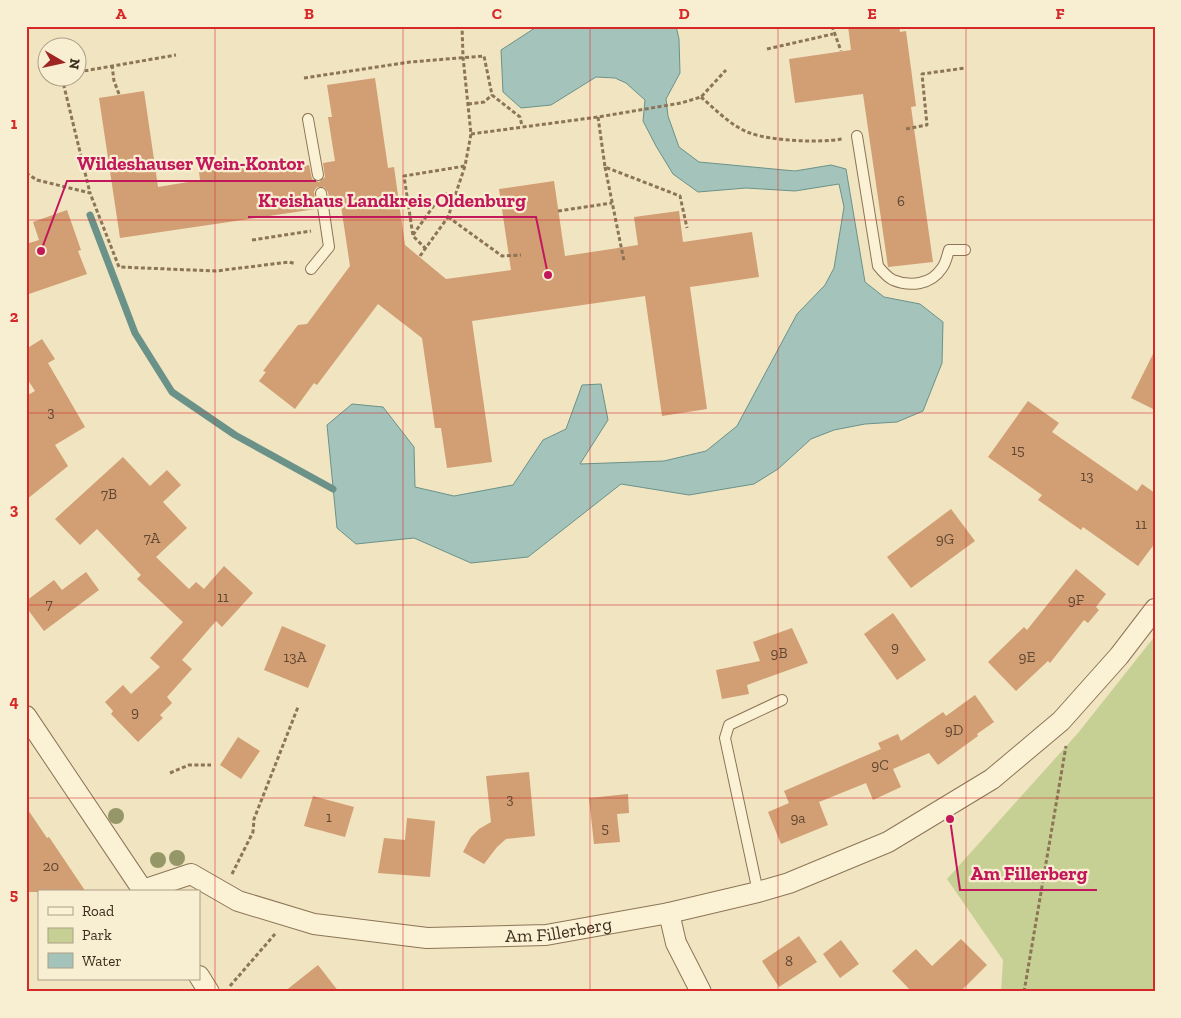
<svg xmlns="http://www.w3.org/2000/svg" width="1181" height="1018" font-family="'Zilla Slab',serif">
  <style>
    .green { fill: #c7d094 }
    .water { fill: #a4c3bb; stroke: #6a9289 }
    .lines { fill: none; stroke-linecap: round; stroke-linejoin: round }
    .stream { stroke: #6a9289; stroke-width: 7 }
    .building { fill: #d29e74 }
    .lane-casing { stroke: #8c7557; stroke-width: 12 }
    .street-casing { stroke: #8c7557; stroke-width: 22 }
    .path { stroke: #8c7557; stroke-width: 3; stroke-dasharray: 4 2.5; stroke-linecap: butt }
    .lane { stroke: #fbf1d5; stroke-width: 10 }
    .street { stroke: #fbf1d5; stroke-width: 20 }
    .tree { fill: #959769 }
    .grid { fill: none; stroke: #d62828; stroke-width: 1; stroke-opacity: 0.55 }
    .labels { text-anchor: middle; dominant-baseline: central; stroke-width: 4.5; stroke-linejoin: round; paint-order: stroke }
    .number-label { font-size: 15px; fill: #614832 }
    .street-label { font-size: 18px; fill: #3b2c1c; stroke: #f8eed1 }
    .leader { fill: none; stroke: #c2185b; stroke-width: 2 }
    .callout-dot { fill: #c2185b; stroke: #f8eed1; stroke-width: 2 }
    .callout-label { font-size: 19px; text-anchor: middle; font-weight: bold; fill: #c2185b; stroke: #f8eed1; stroke-width: 4.5; stroke-linejoin: round; paint-order: stroke }
    .neatline { fill: none; stroke: #d62828; stroke-width: 2 }
    .grid-label { font-size: 16px; text-anchor: middle; font-weight: bold; fill: #d62828 }
  </style>
  <rect width="100%" height="100%" fill="#f1e4c1"/>
  <polygon class="green" points="1155,636 1155,992 1001,992 1003,960 947,879 1078,733"/>
  <polygon class="water" points="538,26 676,26 679,39 680,73 666,99 668,116 679,147 699,162 795,171 831,165 846,169 865,282 884,297 920,304 943,322 942,363 923,411 897,422 865,424 834,430 811,439 778,469 754,484 689,495 621,484 528,557 471,563 414,538 356,544 337,528 327,425 352,404 383,407 414,447 415,487 454,496 513,485 543,440 566,429 582,385 601,384 608,420 580,464 664,461 706,451 737,426 797,314 825,285 834,268 844,207 839,184 795,191 746,188 698,192 673,174 656,146 643,121 645,100 626,83 615,78 596,77 551,105 521,108 503,92 501,50"/>
  <g class="lines">
    <polyline class="stream" points="90,215 135,333 172,392 235,435 333,489"/>
  </g>
  <g class="building">
    <polygon points="848,26 899,26 900,32 906,31 916,106 911,107 933,262 888,267 863,94 795,103 789,59 851,50"/>
    <polygon points="375,78 388,168 394,167 405,245 446,279 511,270 499,189 554,181 565,256 638,245 634,217 679,211 683,242 752,232 759,277 690,287 707,409 662,416 645,296 472,321 492,462 447,468 441,428 435,428 422,338 378,304 317,385 314,383 295,409 259,381 266,372 263,371 298,325 307,324 350,266 341,206 330,207 328,192 324,187 317,187 314,191 316,209 120,238 99,98 144,91 158,187 200,180 199,172 268,162 269,171 309,165 312,179 319,182 325,177 323,163 335,161 328,117 332,117 327,85"/>
    <polygon points="67,210 81,250 78,251 87,274 26,295 26,244 39,240 33,222"/>
    <polygon points="42,339 55,359 48,363 85,427 55,445 68,466 26,500 26,396 35,391 26,377 26,349"/>
    <polygon points="1155,350 1155,410 1131,398"/>
    <polygon points="1028,401 1059,423 1052,432 1137,491 1142,484 1155,493 1155,543 1138,566 1083,527 1081,530 1038,500 1042,495 988,457"/>
    <polygon points="123,457 150,486 167,470 181,485 163,502 187,528 156,557 189,589 196,582 204,589 224,566 253,593 222,627 216,621 182,660 192,669 167,697 172,703 160,715 163,718 138,742 111,714 113,711 105,702 123,685 131,694 160,667 150,658 183,622 137,579 141,575 97,529 80,545 55,519"/>
    <polygon points="951,509 975,541 911,588 887,557"/>
    <polygon points="1076,569 1106,594 1096,607 1099,610 1088,623 1084,620 1050,663 1048,661 1016,691 988,662 1024,627 1027,630"/>
    <polygon points="86,572 99,590 44,631 26,607 26,601 54,580 62,590"/>
    <polygon points="893,613 926,660 897,680 864,634"/>
    <polygon points="282,626 326,645 308,688 264,670"/>
    <polygon points="792,628 808,663 747,685 749,694 722,699 716,670 760,661 753,642"/>
    <polygon points="975,695 994,722 977,734 978,736 938,765 929,753 893,769 901,787 873,800 866,783 819,802 828,825 781,844 768,812 789,803 784,791 881,749 878,743 898,734 901,741 943,712 946,716"/>
    <polygon points="238,737 260,751 241,779 220,765"/>
    <polygon points="529,772 535,836 506,839 497,847 484,864 463,852 471,837 479,829 491,822 486,776"/>
    <polygon points="628,794 629,813 617,814 620,842 594,844 589,798"/>
    <polygon points="313,796 354,807 345,837 304,826"/>
    <polygon points="26,807 47,838 49,837 86,892 26,892"/>
    <polygon points="407,818 435,821 430,877 378,873 384,838 405,840"/>
    <polygon points="799,936 817,962 779,987 762,961"/>
    <polygon points="961,939 987,965 960,992 912,992 892,971 916,949 932,966"/>
    <polygon points="841,940 859,964 840,978 823,954"/>
    <polygon points="318,965 339,992 284,992"/>
  </g>
  <g class="lines">
    <g class="lane-casing">
      <g id="lane">
        <polyline points="308,119 318,175"/>
        <path d="M857,136L878,266C882,271 887,277 893,280C910,287 931,285 942,268C946,263 947,256 949,250H965"/>
        <polyline points="311,269 329,247 321,193"/>
        <polyline points="758,892 725,738 729,725 782,700"/>
      </g>
    </g>
    <g class="street-casing">
      <g id="street">
        <polyline points="26,716 144,892"/>
        <path id="s1" d="M143,890L191,874L238,901L314,924L427,938L546,935L669,913L758,892L789,883L888,842L992,779L1061,721L1119,656L1155,609"/>
        <polyline points="669,913 676,943 701,992"/>
        <polyline points="199,976 209,992"/>
      </g>
    </g>
    <g class="path">
      <polyline points="832,26 841,51"/>
      <polyline points="767,49 833,34"/>
      <polyline points="112,65 114,81 119,94"/>
      <polyline points="78,72 176,55"/>
      <polyline points="62,78 90,193"/>
      <polyline points="304,78 410,62 484,56 492,95 520,117 522,126"/>
      <path d="M701,97C716,110 731,126 750,133C771,141 820,143 842,139"/>
      <polyline points="468,104 484,102 492,95"/>
      <polyline points="598,117 605,167 680,196 687,228"/>
      <polyline points="906,129 927,125 922,74 965,68"/>
      <polyline points="471,134 598,117 681,103 701,97 726,70"/>
      <polyline points="605,167 624,261"/>
      <polyline points="26,173 37,180 90,193 119,267 216,271 289,262 296,264"/>
      <polyline points="558,211 612,203"/>
      <polyline points="448,217 502,256 521,255"/>
      <polyline points="413,235 442,194 456,194"/>
      <polyline points="252,240 311,231"/>
      <polyline points="426,249 413,236 404,176 465,166"/>
      <polyline points="420,256 448,217 465,166 471,134 463,57 462,26"/>
      <polyline points="170,773 189,765 211,765"/>
      <polyline points="232,874 253,832 254,819 298,707"/>
      <polyline points="230,986 275,934"/>
      <polyline points="1024,992 1066,746"/>
    </g>
    <use href="#lane" class="lane"/>
    <use href="#street" class="street"/>
  </g>
  <g class="tree">
    <circle cx="116" cy="816" r="8"/>
    <circle cx="177" cy="858" r="8"/>
    <circle cx="158" cy="860" r="8"/>
  </g>
  <path class="grid" d="M215,26V992M403,26V992M590,26V992M778,26V992M966,26V992M26,220H1155M26,413H1155M26,605H1155M26,798H1155"/>
  <g class="labels">
    <g class="number-label">
      <text x="901" y="201">6</text>
      <text x="51" y="412">3</text>
      <text x="1018" y="450">15</text>
      <text x="1087" y="476">13</text>
      <text x="109" y="494">7B</text>
      <text x="1141" y="524">11</text>
      <text x="152" y="538">7A</text>
      <text x="945" y="539">9G</text>
      <text x="223" y="597">11</text>
      <text x="1076" y="600">9F</text>
      <text x="49" y="604">7</text>
      <text x="895" y="647">9</text>
      <text x="779" y="653">9B</text>
      <text x="295" y="657">13A</text>
      <text x="1027" y="657">9E</text>
      <text x="135" y="712">9</text>
      <text x="954" y="730">9D</text>
      <text x="880" y="765">9C</text>
      <text x="510" y="799">3</text>
      <text x="329" y="817">1</text>
      <text x="798" y="818">9a</text>
      <text x="605" y="828">5</text>
      <text x="51" y="866">20</text>
      <text x="789" y="961">8</text>
    </g>
    <g class="street-label">
      <text stroke="none"><textPath href="#s1" startOffset="430">Am Fillerberg</textPath></text>
    </g>
  </g>
  <path class="leader" d="M41 251L67 181H316M548 275L536 217H248M950 819L960 890H1097"/>
  <g class="callout-dot">
    <circle cx="41" cy="251" r="5"/>
    <circle cx="548" cy="275" r="5"/>
    <circle cx="950" cy="819" r="5"/>
  </g>
  <g class="callout-label">
    <text x="191" y="170">Wildeshauser Wein-Kontor</text>
    <text x="392" y="207">Kreishaus Landkreis Oldenburg</text>
    <text x="1029" y="880">Am Fillerberg</text>
  </g>
  <rect width="1181" height="1018" fill="none" stroke="#f8eed1" stroke-width="55"/>
  <rect x="38" y="890" width="162" height="90" fill="#f8eed1" stroke="#aca089"/>
  <rect x="48" y="907" width="25" height="8" fill="#fbf1d5" stroke="#aca089"/>
  <text x="82" y="916" font-size="15" fill="#3b2c1c">Road</text>
  <rect x="48" y="928" width="25" height="15" fill="#c7d094" stroke="#aca089"/>
  <text x="82" y="940" font-size="15" fill="#3b2c1c">Park</text>
  <rect x="48" y="953" width="25" height="15" fill="#a4c3bb" stroke="#aca089"/>
  <text x="82" y="966" font-size="15" fill="#3b2c1c">Water</text>
  <g transform="translate(62 62) rotate(99)"><circle r="24" fill="#f8eed1" stroke="#aca089"/>
  <path d="M0-4L9 19L0 12L-9 19Z" fill="#9f2523"/>
  <text y="-8" font-size="14" font-weight="bold" text-anchor="middle" fill="#3b2c1c">N</text>
  </g>
  <rect x="28" y="28" width="1126" height="962" class="neatline"/>
  <g class="grid-label">
    <text x="121" y="19">A</text>
    <text x="309" y="19">B</text>
    <text x="497" y="19">C</text>
    <text x="684" y="19">D</text>
    <text x="872" y="19">E</text>
    <text x="1060" y="19">F</text>
    <text x="14" y="129">1</text>
    <text x="14" y="322">2</text>
    <text x="14" y="515">3</text>
    <text x="14" y="707">4</text>
    <text x="14" y="900">5</text>
  </g>
</svg>
